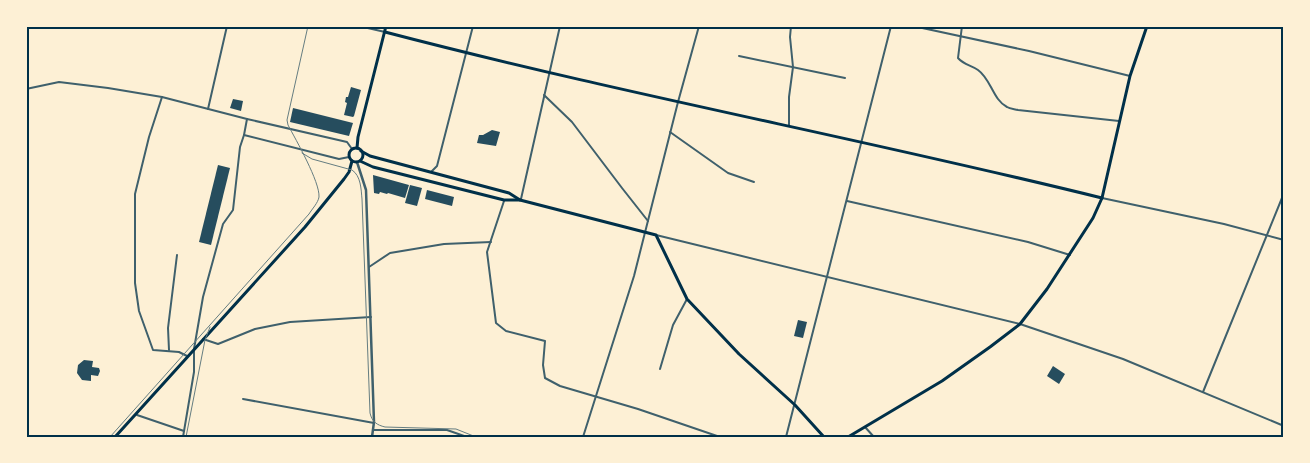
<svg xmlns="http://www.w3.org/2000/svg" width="1310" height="463" font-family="Georgia,serif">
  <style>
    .building { fill: #264d5e }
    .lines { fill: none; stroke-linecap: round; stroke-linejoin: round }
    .minor { stroke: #3f606c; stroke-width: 2 }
    .tertiary { stroke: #3f606c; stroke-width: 2.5 }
    .secondary { stroke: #003049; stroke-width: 3 }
    .primary { stroke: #003049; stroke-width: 3 }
    .tram { stroke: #657d81; stroke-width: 1 }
    .neatline { fill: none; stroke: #003049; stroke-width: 2 }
  </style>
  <rect width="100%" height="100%" fill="#fdf0d5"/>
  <g class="building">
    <polygon points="351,87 361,90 354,116 353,117 344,115 347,103 345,102 346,97 348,97"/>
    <polygon points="233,99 243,101 241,111 230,108"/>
    <polygon points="293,108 353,123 349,136 290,122"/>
    <polygon points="492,130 500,132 496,146 477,143 479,135 483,135"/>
    <polygon points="218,165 230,168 211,245 199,242"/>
    <polygon points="373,175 409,185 405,198 388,193 387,194 380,192 379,194 374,193"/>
    <polygon points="410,185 422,188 417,206 405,203"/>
    <polygon points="427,190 454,197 452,206 425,199"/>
    <polygon points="798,320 807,322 803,338 794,336"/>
    <polygon points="84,360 93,361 92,367 99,368 100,371 98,376 91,375 91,381 82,380 77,373 78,365"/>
    <polygon points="1053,366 1065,374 1059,384 1047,376"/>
  </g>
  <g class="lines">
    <g class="minor">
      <polyline points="359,26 385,32"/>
      <polyline points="913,26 1029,51 1130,76"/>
      <path d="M962,26L958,58C964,65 971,65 978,70C991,79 993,100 1007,107C1010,109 1015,109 1018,110L1119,121"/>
      <polyline points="739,56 845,78"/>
      <polyline points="26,89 59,82 108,88 162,97 247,119 244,135 339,159 349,157"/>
      <polyline points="544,95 572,122 622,188 648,221"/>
      <polyline points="162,97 149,137 135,194 135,283 139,311 153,350 179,352 187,356"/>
      <polyline points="208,109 227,26"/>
      <polyline points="247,119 347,142 352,149"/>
      <polyline points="789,126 789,97 793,67 790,37 791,26"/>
      <polyline points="670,132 728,173 754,182"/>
      <polyline points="431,172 437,166 473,26"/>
      <polyline points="1102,198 1224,224 1284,240"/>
      <polyline points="521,199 560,26"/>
      <polyline points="504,201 487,252 496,323 506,331 545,341 543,365 545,378 560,386 638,409 720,437"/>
      <polyline points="847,201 1028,242 1070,255"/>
      <polyline points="656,235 1020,324 1123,359 1284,426"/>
      <polyline points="369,267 390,253 444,244 491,242"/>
      <polyline points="203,339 218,344 255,329 290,322 371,317"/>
      <polyline points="169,350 168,328 177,255"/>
      <polyline points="660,369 673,325 687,299"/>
      <polyline points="1203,392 1284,193"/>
      <polyline points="243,399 374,423"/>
      <polyline points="137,415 184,431"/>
      <polyline points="865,427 874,437"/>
      <polyline points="374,430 447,430 467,437"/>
      <polyline points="183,437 194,372 194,349 203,297 223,224 233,210 240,147 244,135"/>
      <polyline points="583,437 634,276 678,102 699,26"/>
      <polyline points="786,437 891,26"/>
    </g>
    <polyline class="tertiary" points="357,162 366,190 374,422 372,437"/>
    <g class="secondary">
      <path d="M385,32C622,94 864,139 1102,198"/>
      <polyline points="361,151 370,156 509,193 520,200"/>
      <polyline points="360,161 373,167 504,200 520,200 656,235 687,299 739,354 795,405 824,437"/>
      <polyline points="848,437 942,381 990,347 1020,324 1047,289 1093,218 1102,198 1130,76 1147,26"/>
    </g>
    <g class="primary">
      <polyline points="357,148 358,137 386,26"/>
      <circle cx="356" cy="155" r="7"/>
      <polyline points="115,437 305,227 344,179 349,172 352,161"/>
    </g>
    <g class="tram">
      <path d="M302,153L312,159L352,170C361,176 361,189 362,199L370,413C372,422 377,425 385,427L456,429L476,437"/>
      <path d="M110,437L309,214C312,209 318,203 319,197C320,182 296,140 288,125L287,120L308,26"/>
      <polyline points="186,437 205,340 210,327"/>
    </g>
  </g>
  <rect width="1310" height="463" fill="none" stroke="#fdf0d5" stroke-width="55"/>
  <rect x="28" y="28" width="1254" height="408" class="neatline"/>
</svg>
